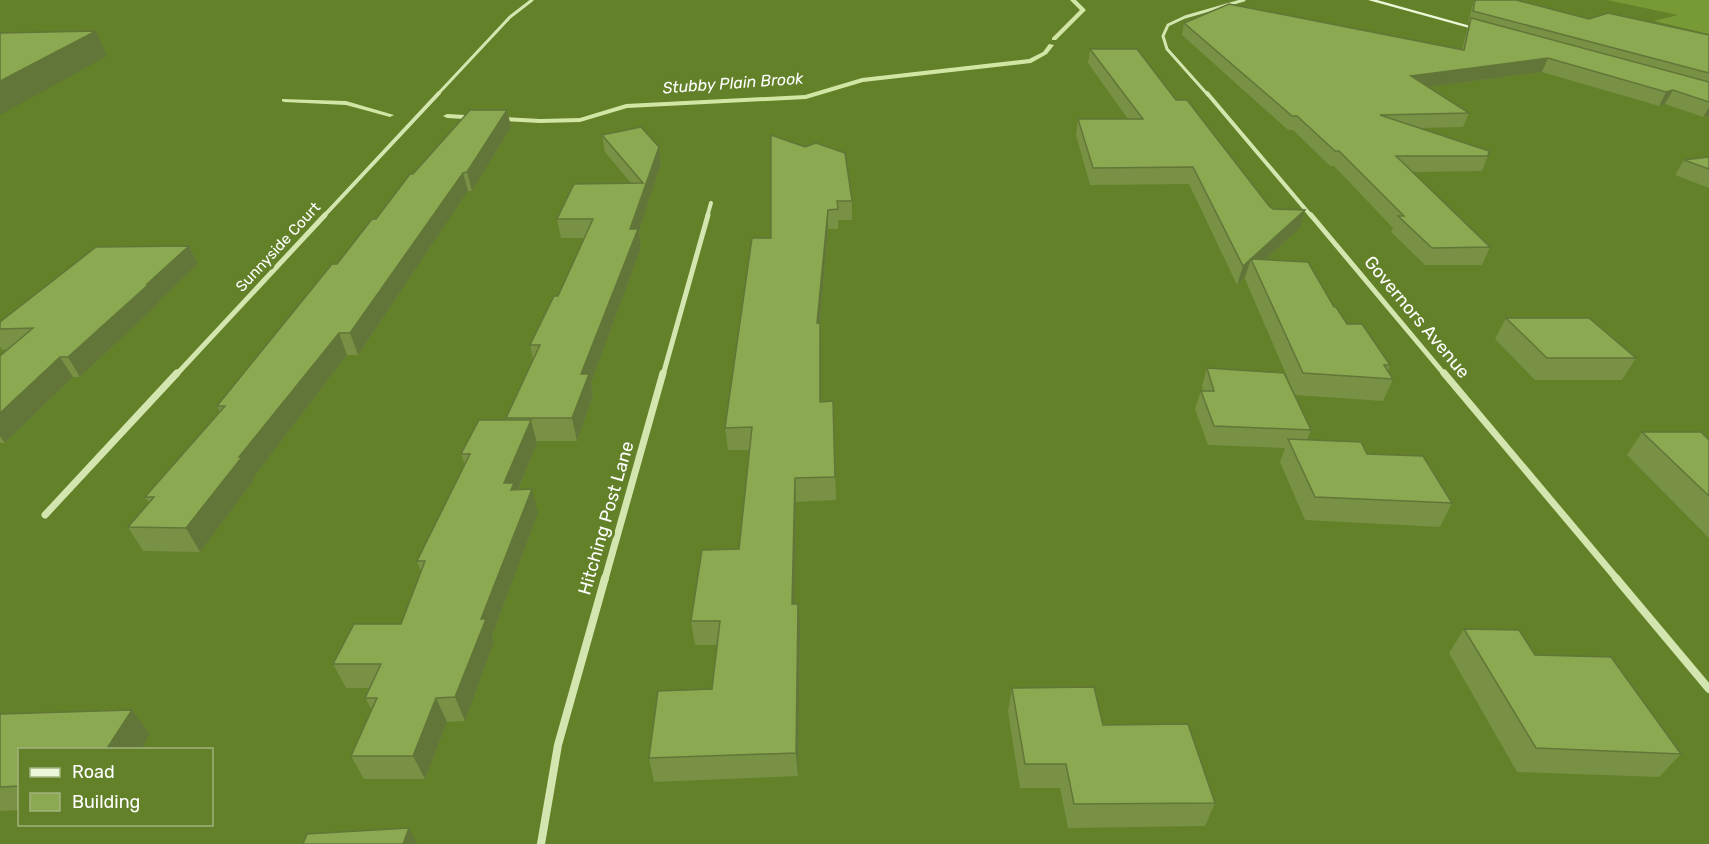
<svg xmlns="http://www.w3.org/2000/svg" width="1709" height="844" font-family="Rubik,sans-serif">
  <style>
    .green { fill: #789a36 }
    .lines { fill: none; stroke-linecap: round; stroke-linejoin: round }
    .stream { fill: #d1e6a4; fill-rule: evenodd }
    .street-far4 { stroke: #d4e6b0; stroke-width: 3 }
    .street-far3 { stroke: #d4e6b0; stroke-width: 4 }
    .street-far2 { stroke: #d4e6b0; stroke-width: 5 }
    .street-far1 { stroke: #d4e6b0; stroke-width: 7 }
    .street { stroke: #d4e6b0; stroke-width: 8 }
    .secondary { fill: #ecf6d9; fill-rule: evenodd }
    .wall { fill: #789145 }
    .shaded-wall { fill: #617638 }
    .building { fill: #8ba950; stroke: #617638; stroke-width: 1.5 }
    .labels { text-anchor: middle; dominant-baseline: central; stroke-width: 6; stroke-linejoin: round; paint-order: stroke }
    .far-street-label { font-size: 15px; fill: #fff; stroke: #628128 }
    .far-water-label { font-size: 16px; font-style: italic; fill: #fff; stroke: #628128 }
    .street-label { font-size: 18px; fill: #fff; stroke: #628128 }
  </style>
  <rect width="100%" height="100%" fill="#628128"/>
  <polygon class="green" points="1607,0 1709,0 1709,34 1654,21 1678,15"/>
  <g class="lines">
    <g class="stream">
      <polygon points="1070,0 1076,0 1086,10 1056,40 1052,40 1052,38 1080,10"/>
      <polygon points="1049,44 1054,45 1047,54 1031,63 863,82 806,99 627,108 580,122 540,123 447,118 443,116 447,114 540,119 580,118 626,104 805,95 862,78 1029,59 1043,52"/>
      <polygon points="282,99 346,101 394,115 390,117 346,105 284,102 282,101"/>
    </g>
    <g class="street-far4">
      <polyline points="437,95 510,17 532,0"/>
      <polyline points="1208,95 1167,49 1163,36 1168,25 1185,17 1244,0"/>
    </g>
    <g class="street-far3">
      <polyline points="1207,93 1312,217"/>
      <polyline points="323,217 439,93"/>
      <polyline points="707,217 711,203"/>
    </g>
    <g class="street-far2">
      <polyline points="1311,215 1445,375"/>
      <polyline points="176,375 325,215"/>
      <polyline points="663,375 708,215"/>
    </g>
    <g class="street-far1">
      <polyline points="1444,373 1617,579"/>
      <polyline points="45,515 177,373"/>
      <polyline points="605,579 663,373"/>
    </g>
    <g class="street">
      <polyline points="1616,578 1709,689"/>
      <polyline points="541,844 558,745 605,578"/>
    </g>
    <polygon class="secondary" points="1368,0 1377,0 1485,30 1480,31"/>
  </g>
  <g class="wall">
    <polygon points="1474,0 1516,0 1589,19 1709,35 1709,116 1703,117 1665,104 1659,106 1542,72 1428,87 1469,113 1463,127 1421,128 1488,156 1482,171 1412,172 1490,247 1482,265 1425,265 1391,232 1393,228 1334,166 1330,166 1293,130 1288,130 1182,35 1184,23 1462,49 1469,23 1468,23"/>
    <polygon points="1090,49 1176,100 1269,206 1300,228 1265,260 1334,307 1347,324 1390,365 1388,371 1393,379 1383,401 1295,395 1245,279 1245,277 1237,285 1189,184 1090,185 1076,135 1078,119 1128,119 1088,63"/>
    <polygon points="507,110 511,127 472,191 468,191 358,355 347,355 253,478 254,480 200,552 143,551 128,527 149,503 145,497 220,412 217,406 413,174"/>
    <polygon points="602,135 659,147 661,164 639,231 641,248 591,383 593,396 577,441 537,441 537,443 518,490 538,513 492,636 494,642 465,721 447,722 425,779 364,779 351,756 372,710 365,698 370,688 346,688 333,664 401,624 421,572 417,561 465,464 461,454 506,420 506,418 533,359 530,345 558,296 584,238 561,238 557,219 631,183 605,152"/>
    <polygon points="771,135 852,201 852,220 838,220 838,229 828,229 820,323 821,345 821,402 833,401 836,500 796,502 794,604 800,628 798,776 654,782 649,758 712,689 717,645 695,645 691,621 739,549 750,450 728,450 725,428 771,238"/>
    <polygon points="1709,157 1709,188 1675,175 1684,160"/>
    <polygon points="189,246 198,264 159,301 159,303 80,377 73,377 5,443 0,443 0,356 7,349 2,350 0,346 0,322"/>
    <polygon points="1506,318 1636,358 1622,380 1535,380 1495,339"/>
    <polygon points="1207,368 1311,430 1307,440 1367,454 1452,503 1440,527 1305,520 1280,462 1285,448 1208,445 1195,409 1201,391 1203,391 1202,386"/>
    <polygon points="1642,432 1709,440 1709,538 1627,455"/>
    <polygon points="1464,629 1535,655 1681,754 1659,777 1517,772 1449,653"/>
    <polygon points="1012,688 1103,725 1215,803 1205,826 1068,828 1060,788 1020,788 1008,712"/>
    <polygon points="132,710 150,734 20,750 20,810 0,811 0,714"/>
  </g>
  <g class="shaded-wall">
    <polygon points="96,31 107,56 0,115 0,81"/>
    <polygon points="1548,58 1542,72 1406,90 1411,76"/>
    <polygon points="1673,90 1665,104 1659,106 1666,92"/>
    <polygon points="1709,107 1709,116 1703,117"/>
    <polygon points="507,110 511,127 472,191 467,172"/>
    <polygon points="659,147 661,164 639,231 641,248 591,383 593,396 577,441 572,418 581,374"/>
    <polygon points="463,173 468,191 358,355 350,333"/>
    <polygon points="828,210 828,229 818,345 817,323"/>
    <polygon points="1305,210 1300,228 1255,269 1251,259 1245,277 1237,285 1243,266"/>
    <polygon points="189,246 198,264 159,301 159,303 80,377 68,357"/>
    <polygon points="820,323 821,345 821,424 820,402"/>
    <polygon points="339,333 347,355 253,478 254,480 200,552 186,528 239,457"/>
    <polygon points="60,357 73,377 5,443 0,436 0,413"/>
    <polygon points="531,420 537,443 517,492 521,506 504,483"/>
    <polygon points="795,478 796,502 794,628 792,604"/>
    <polygon points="532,489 538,513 492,636 494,642 465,721 455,697 481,619"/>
    <polygon points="798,604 800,628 798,776 796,753"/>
    <polygon points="436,698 447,722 425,779 413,756"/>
    <polygon points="132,710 150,734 141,750 106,750"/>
    <polygon points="409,828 417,844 403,844"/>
  </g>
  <g class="building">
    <polygon points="1475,0 1516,0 1589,19 1608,13 1709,35 1709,73 1473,11"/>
    <polygon points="1229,4 1464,50 1471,18 1709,82 1709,102 1673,90 1666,92 1548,58 1411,76 1469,113 1380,115 1489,151 1488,156 1396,156 1490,247 1432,248 1398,216 1404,216 1339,151 1335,151 1297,116 1292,116 1184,23"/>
    <polygon points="96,31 0,81 0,33"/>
    <polygon points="1090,49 1137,49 1176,100 1187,100 1269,206 1273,209 1305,210 1243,266 1193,167 1093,168 1078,119 1143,119"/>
    <polygon points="470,110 507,110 467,172 463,173 350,333 339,333 239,457 242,457 186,528 128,527 154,497 145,497 225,406 217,406 332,264 337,264 372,219 376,219 410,174 413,174"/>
    <polygon points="641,127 659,147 630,229 638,229 581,374 589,374 572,418 506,418 540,345 530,345 554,296 558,296 593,219 557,219 574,184 643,183 602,135"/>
    <polygon points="771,135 805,147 816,143 845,153 852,201 837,201 838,209 828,210 817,323 820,323 820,402 833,401 835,477 795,478 792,604 798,604 796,753 649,758 658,691 712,689 720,621 691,621 702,550 739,549 752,427 725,428 752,238 771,238"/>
    <polygon points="1709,157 1709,169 1684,160"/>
    <polygon points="189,246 147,284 149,284 68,357 60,357 0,413 0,356 33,328 0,329 0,322 96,247"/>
    <polygon points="1251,259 1308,262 1334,307 1336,307 1347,324 1362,324 1390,365 1384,365 1393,379 1303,373"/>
    <polygon points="1506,318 1589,318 1636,358 1547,358"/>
    <polygon points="1207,368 1284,373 1311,430 1214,426 1201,391 1214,391"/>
    <polygon points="479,420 531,420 504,483 514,483 511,490 532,489 481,619 486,619 455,697 436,698 413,756 351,756 377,698 365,698 381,664 333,664 354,624 401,624 425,561 417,561 470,454 461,454"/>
    <polygon points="1642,432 1701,432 1709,440 1709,496"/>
    <polygon points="1288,439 1361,442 1367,454 1423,456 1452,503 1315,497"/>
    <polygon points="1464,629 1519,630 1535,655 1611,657 1681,754 1536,748"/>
    <polygon points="1094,687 1103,725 1188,724 1215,803 1074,804 1066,764 1025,764 1012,688"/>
    <polygon points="132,710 106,750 20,750 20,786 0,787 0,714"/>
    <polygon points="409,828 403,844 303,844 307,834"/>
  </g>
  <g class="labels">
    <g class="far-street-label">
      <text transform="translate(278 247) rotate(-47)">Sunnyside Court</text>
    </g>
    <g class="far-water-label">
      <text transform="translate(733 83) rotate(-4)">Stubby Plain Brook</text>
    </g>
    <g class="street-label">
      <text transform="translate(1417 317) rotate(50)">Governors Avenue</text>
      <text transform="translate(606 518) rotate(-74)">Hitching Post Lane</text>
    </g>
  </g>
  <rect x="18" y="748" width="195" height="78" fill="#628128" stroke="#a1b37e" stroke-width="1.5"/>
  <rect x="30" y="768" width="30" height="9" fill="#ecf6d9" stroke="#a1b37e" stroke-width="1.5"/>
  <text x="72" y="778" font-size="18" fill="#ffffff">Road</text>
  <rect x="30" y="793" width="30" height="18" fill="#8ba950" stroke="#a1b37e" stroke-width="1.5"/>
  <text x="72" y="808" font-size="18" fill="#ffffff">Building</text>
</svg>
